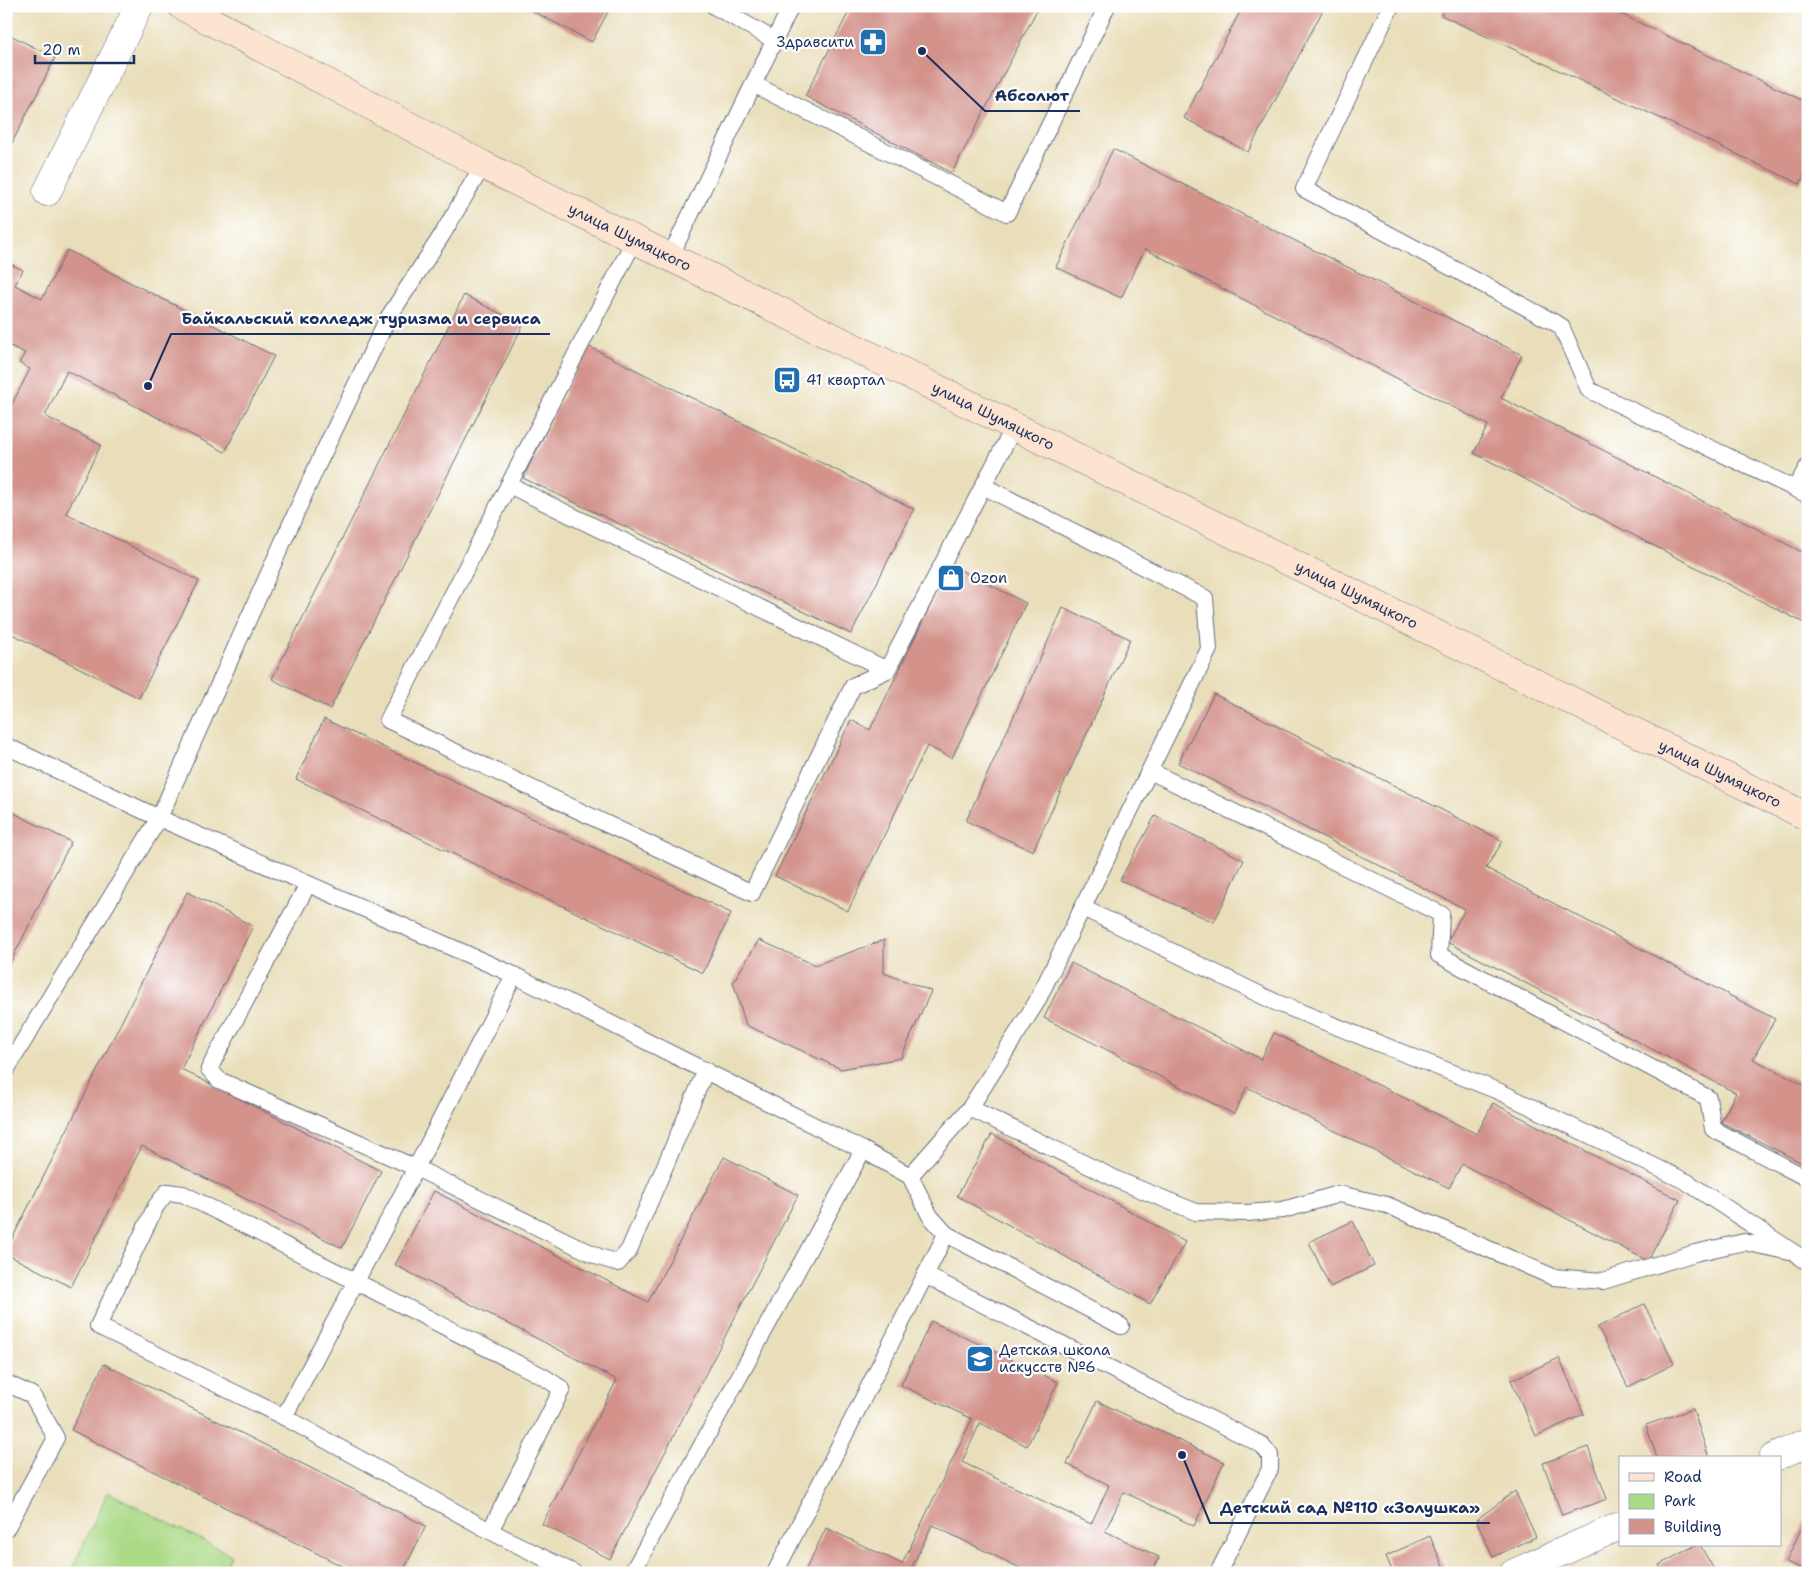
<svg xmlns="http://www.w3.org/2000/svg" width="1814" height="1579" font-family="'Shantell Sans',sans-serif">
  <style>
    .green { fill: #abda87; stroke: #638472 }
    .building { fill: #d3938b }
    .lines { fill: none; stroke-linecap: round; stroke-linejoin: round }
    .service-casing { stroke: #636c7e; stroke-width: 18 }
    .minor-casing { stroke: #636c7e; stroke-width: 29 }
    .secondary-casing { stroke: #636c7e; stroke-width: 29 }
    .service { stroke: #fff; stroke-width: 16 }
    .minor { stroke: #fff; stroke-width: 28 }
    .secondary { stroke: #fde4d1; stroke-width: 28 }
    .labels { text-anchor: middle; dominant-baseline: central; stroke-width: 4.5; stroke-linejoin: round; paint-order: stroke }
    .poi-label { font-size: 15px; fill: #1b2f5e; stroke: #fff; text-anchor: start }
    .street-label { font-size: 15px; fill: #1b2f5e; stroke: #fff }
    .leader { fill: none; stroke: #1b2f5e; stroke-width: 2 }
    .callout-dot { fill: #1b2f5e; stroke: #fff; stroke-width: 2 }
    .callout-label { font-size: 16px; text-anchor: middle; font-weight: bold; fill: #1b2f5e; stroke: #fff; stroke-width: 4.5; stroke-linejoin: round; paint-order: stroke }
  </style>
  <rect width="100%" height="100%" fill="#fff"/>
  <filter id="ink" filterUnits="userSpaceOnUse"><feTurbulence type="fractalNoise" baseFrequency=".02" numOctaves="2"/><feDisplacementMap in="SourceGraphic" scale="10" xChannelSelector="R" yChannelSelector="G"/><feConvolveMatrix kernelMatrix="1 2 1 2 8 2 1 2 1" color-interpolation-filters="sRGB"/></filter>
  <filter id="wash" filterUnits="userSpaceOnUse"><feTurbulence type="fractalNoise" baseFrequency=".0096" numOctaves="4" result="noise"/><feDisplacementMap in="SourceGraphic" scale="20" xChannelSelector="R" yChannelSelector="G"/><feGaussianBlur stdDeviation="1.12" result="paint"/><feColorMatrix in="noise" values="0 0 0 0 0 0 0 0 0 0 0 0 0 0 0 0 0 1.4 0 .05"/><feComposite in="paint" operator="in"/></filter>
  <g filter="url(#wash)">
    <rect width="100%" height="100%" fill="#e9deb9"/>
    <polygon class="green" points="108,1492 231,1555 223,1573 70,1573"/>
    <g id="blocks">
      <g class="building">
        <polygon points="523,6 611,6 592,42"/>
        <polygon points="852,6 1039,6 952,173 805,96"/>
        <polygon points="1243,6 1325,6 1248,152 1184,118"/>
        <polygon points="1445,6 1604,6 1808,103 1808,167 1800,184 1441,15"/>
        <polygon points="6,33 55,58 6,155"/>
        <polygon points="1113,149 1522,355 1501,398 1808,555 1808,625 1474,453 1488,425 1145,249 1121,298 1056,267"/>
        <polygon points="67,250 274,356 225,452 67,371 45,416 101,445 66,513 199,581 139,698 6,631 6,416 30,369 19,363 25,353 6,344 6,262 23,270 15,285 42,299"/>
        <polygon points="464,295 523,325 330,709 272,679"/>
        <polygon points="588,346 914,509 851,634 523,478"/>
        <polygon points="950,565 1026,603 952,758 927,746 848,911 775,876 851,720 870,730"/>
        <polygon points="1063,608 1130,639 1033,851 966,821"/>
        <polygon points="1214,694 1503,841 1486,868 1775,1019 1753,1059 1808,1087 1808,1166 1721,1122 1736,1093 1447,942 1465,909 1178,763"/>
        <polygon points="324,719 731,913 703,973 296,779"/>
        <polygon points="6,809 71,842 6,971"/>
        <polygon points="1155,816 1244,860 1214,922 1120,880"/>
        <polygon points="187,892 253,926 181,1069 381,1171 342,1248 142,1146 71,1287 6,1254 6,1251"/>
        <polygon points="759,940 815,965 884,940 884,973 931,991 901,1058 841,1069 746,1025 733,982"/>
        <polygon points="1071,963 1261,1059 1274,1033 1477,1134 1493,1103 1680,1200 1648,1261 1462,1164 1449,1188 1247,1087 1234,1114 1044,1018"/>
        <polygon points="992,1134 1185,1242 1150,1304 957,1196"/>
        <polygon points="724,1157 798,1195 610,1559 542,1524 617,1380 395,1265 434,1191 648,1302"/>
        <polygon points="1353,1221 1374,1266 1330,1287 1309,1242"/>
        <polygon points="1644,1304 1674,1364 1628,1387 1598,1327"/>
        <polygon points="931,1321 1058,1382 1027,1446 980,1423 962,1462 1091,1524 1109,1485 1067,1464 1097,1401 1224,1462 1194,1526 1124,1492 1105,1531 1159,1557 1152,1573 1030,1573 932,1525 911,1569 919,1573 804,1573 826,1528 902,1564 972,1419 901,1385"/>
        <polygon points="1559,1358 1584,1414 1536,1436 1511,1380"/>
        <polygon points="104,1364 426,1526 402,1573 356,1573 71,1430"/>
        <polygon points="1693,1409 1709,1458 1657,1458 1646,1425"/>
        <polygon points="1588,1447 1607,1499 1562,1515 1543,1463"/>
        <polygon points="1515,1491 1536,1537 1493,1557 1476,1520"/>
        <polygon points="1808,1513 1808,1571 1786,1562"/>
        <polygon points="1430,1536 1446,1573 1393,1573 1386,1556"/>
        <polygon points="1696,1545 1700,1545 1716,1573 1663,1573 1659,1565"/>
      </g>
    </g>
  </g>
  <g filter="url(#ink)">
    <use href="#blocks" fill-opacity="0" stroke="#636c7e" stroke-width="1"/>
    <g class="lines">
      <g class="service-casing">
        <g id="service">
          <polyline points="714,6 774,40"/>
          <polyline points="1391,6 1304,189 1561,326 1589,390 1808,495"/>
          <polyline points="753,84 1007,213 1107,6"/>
          <polyline points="635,239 388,720 752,893 853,686 887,670 1014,427"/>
          <polyline points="670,257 791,6"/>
          <polyline points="509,485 887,670"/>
          <polyline points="1795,489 1808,466"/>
          <polyline points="6,746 159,818 514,975 863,1150 910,1176 930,1216 946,1234 1121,1326"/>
          <polyline points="1150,771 1441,914 1439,955 1708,1098 1713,1129 1808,1179"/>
          <polyline points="308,884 209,1069 219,1080 416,1168 599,1257 618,1263 629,1250 706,1070"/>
          <polyline points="1083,908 1275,1002 1498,1091 1687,1182 1808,1262"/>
          <polyline points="6,1070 159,818 317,466 388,318 442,235 483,165"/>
          <polyline points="970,1108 1120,1181 1196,1212 1247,1213 1283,1210 1339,1194 1387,1205 1553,1277 1603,1281 1695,1253 1744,1242 1790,1252"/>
          <polyline points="910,1176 970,1108 1036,1003 1209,649 1205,598 983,486"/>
          <polyline points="925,1275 1262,1445 1270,1455 1270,1469 1218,1573"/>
          <polyline points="6,1383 32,1395 56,1438 6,1529"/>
          <polyline points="284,1417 416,1168 514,975"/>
          <polyline points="490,1531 562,1389 544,1377 183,1194 167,1192 156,1206 98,1326 284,1417 490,1531 574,1573"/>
          <polyline points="632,1573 863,1150"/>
          <polyline points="775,1573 946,1234"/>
        </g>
      </g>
      <g class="minor-casing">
        <g id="minor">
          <polyline points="47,192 139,6"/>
          <polyline points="1773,1458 1808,1442"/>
          <polyline points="1514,1573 1620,1526"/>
        </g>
      </g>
      <g class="secondary-casing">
        <g id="secondary">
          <path id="s1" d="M182,6L483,165L1808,817"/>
        </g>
      </g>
      <use href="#service" class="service"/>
      <use href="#minor" class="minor"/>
      <use href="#secondary" class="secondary"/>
    </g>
  </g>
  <defs>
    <g id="pharmacy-square" transform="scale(1.4375)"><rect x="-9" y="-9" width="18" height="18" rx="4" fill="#1f6fb2" stroke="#fff"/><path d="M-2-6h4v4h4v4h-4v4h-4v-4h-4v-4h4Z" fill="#fff"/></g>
    <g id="bus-square" transform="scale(1.4375)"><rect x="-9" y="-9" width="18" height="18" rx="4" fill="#1f6fb2" stroke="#fff"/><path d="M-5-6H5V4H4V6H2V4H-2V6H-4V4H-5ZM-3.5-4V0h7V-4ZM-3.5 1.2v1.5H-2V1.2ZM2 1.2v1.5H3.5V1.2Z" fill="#fff"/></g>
    <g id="shop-square" transform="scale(1.4375)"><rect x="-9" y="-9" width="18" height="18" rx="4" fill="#1f6fb2" stroke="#fff"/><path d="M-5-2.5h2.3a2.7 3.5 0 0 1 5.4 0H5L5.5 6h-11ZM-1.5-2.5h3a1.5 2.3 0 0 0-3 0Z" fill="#fff"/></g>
    <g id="school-square" transform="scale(1.4375)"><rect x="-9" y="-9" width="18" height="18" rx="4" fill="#1f6fb2" stroke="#fff"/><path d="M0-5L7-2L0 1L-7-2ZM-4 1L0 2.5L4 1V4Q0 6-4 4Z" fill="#fff"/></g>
  </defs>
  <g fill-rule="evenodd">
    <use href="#pharmacy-square" x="873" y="42"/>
    <use href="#bus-square" x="787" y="380"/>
    <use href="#shop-square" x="951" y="578"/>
    <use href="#school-square" x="980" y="1359"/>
  </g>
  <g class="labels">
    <g class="poi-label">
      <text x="854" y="42" text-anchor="end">Здравсити</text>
      <text x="806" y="380">41 квартал</text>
      <text x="970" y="578">Ozon</text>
      <text x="999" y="1350">Детская школа<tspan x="999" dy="17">искусств №6</tspan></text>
    </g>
    <g class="street-label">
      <text stroke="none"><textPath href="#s1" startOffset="504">улица Шумяцкого</textPath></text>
      <text stroke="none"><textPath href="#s1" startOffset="909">улица Шумяцкого</textPath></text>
      <text stroke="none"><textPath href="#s1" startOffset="1314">улица Шумяцкого</textPath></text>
      <text stroke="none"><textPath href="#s1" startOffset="1719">улица Шумяцкого</textPath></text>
    </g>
  </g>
  <path class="leader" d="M922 51L985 111H1080M148 386L171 334H550M1182 1455L1210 1523H1490"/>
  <g class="callout-dot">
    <circle cx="922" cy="51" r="5"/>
    <circle cx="148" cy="386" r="5"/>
    <circle cx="1182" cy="1455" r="5"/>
  </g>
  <g class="callout-label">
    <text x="1032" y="101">Абсолют</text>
    <text x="361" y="324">Байкальский колледж туризма и сервиса</text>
    <text x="1350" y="1513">Детский сад №110 «Золушка»</text>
  </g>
  <rect width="1814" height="1579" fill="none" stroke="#fff" stroke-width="25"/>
  <rect x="1619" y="1456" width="162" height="90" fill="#ffffff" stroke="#a4acbf"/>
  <rect x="1629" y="1473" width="25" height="8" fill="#fde4d1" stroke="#a4acbf"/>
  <text x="1664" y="1482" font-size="15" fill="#1b2f5e">Road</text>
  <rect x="1629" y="1494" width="25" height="15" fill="#abda87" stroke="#a4acbf"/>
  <text x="1664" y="1506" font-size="15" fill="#1b2f5e">Park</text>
  <rect x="1629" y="1519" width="25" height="15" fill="#d3938b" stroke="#a4acbf"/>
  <text x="1664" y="1532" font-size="15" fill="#1b2f5e">Building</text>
  <path d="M35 55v8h99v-8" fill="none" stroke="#1b2f5e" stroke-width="2.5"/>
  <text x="42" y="55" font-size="15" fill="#1b2f5e" stroke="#ffffff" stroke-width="4" paint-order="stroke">20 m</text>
</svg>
